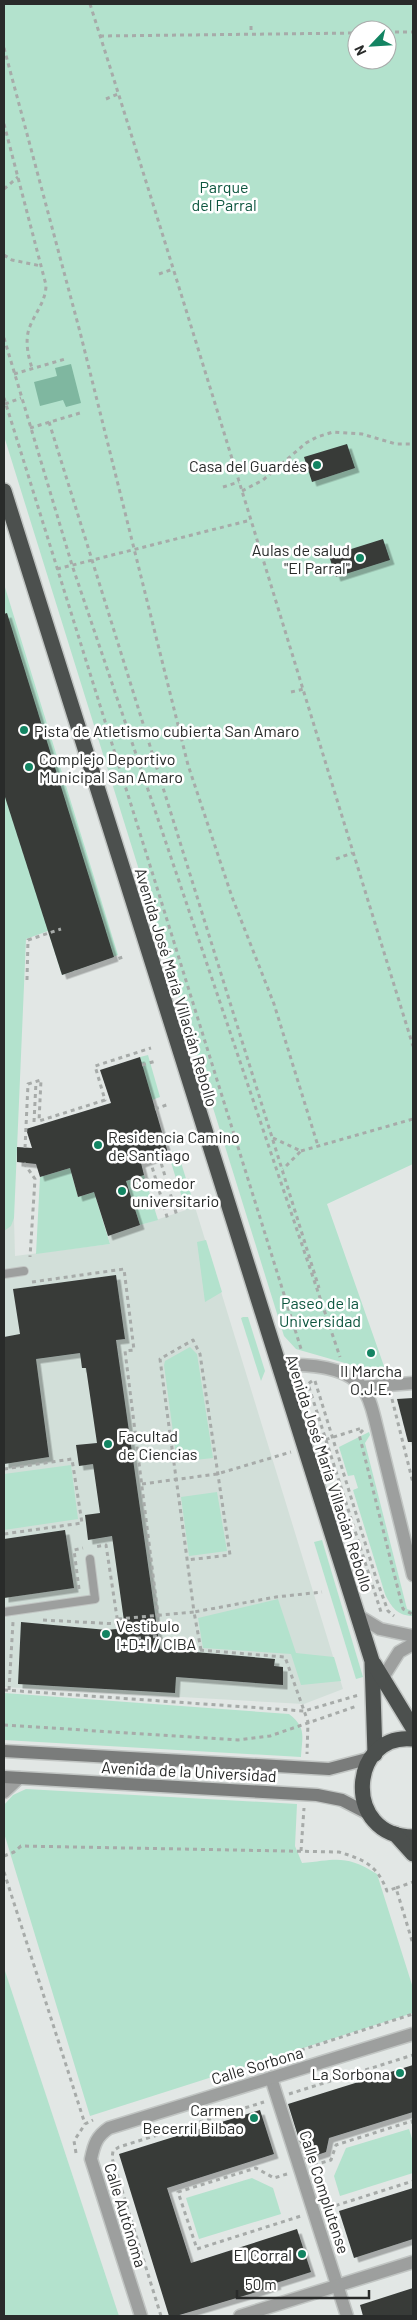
<svg xmlns="http://www.w3.org/2000/svg" width="417" height="2320" font-family="Barlow,sans-serif">
  <style>
    .built { fill: #d2dfd9 }
    .green { fill: #b3e2cd; fill-rule: evenodd }
    .water { fill: #7fb7a0 }
    .building { fill: #373b39; filter: url(#shadow) }
    .lines { fill: none; stroke-linecap: round; stroke-linejoin: round }
    .lane-casing { stroke: #c1c5c3; stroke-width: 10 }
    .street-casing { stroke: #c1c5c3; stroke-width: 15 }
    .secondary-casing { stroke: #c1c5c3; stroke-width: 15 }
    .highway-casing { stroke: #c1c5c3; stroke-width: 18 }
    .path { stroke: #a7aba9; stroke-width: 3; stroke-dasharray: 4 4; stroke-linecap: butt }
    .lane { stroke: #9d9f9e; stroke-width: 8 }
    .street { stroke: #9d9f9e; stroke-width: 12 }
    .secondary { stroke: #7a7c7b; stroke-width: 12 }
    .highway { stroke: #4c504e; stroke-width: 15 }
    .poi-dot { fill: #138462; stroke: #fff; stroke-width: 2 }
    .labels { text-anchor: middle; dominant-baseline: central; stroke-width: 5; stroke-linejoin: round; paint-order: stroke }
    .park-label { font-size: 16px; fill: #0d563f; stroke: #fff }
    .poi-label { font-size: 16px; fill: #292b2a; stroke: #fff; text-anchor: start }
    .street-label { font-size: 16px; fill: #292b2a; stroke: #fff }
  </style>
  <defs>
    <filter id="shadow"><feDropShadow dx="4.5" dy="4.5" stdDeviation="0" flood-color="#0004"/></filter>
  </defs>
  <rect width="100%" height="100%" fill="#e2e7e5"/>
  <polygon class="built" points="195,1207 343,1689 304,1704 4,1687 4,1218 14,1218 15,1256 110,1244 108,1236"/>
  <g class="green">
    <path d="M4,4H413V1164L327,1204L385,1369L383,1374L296,1349L284,1336L4,436ZM357,30H387V60H357Z"/>
    <polygon points="4,584 118,955 62,975 48,931 26,939 14,1218 11,1226 4,1231"/>
    <polygon points="148,1055 160,1097 152,1100 140,1057"/>
    <polygon points="177,1150 195,1207 186,1210 168,1153"/>
    <polygon points="70,1168 78,1197 94,1192 110,1244 36,1254 40,1177"/>
    <polygon points="144,1175 158,1220 140,1225 126,1181"/>
    <polygon points="206,1240 222,1292 205,1302 197,1242"/>
    <polygon points="243,1317 248,1317 265,1371 261,1381 241,1318"/>
    <polygon points="190,1347 197,1354 213,1458 177,1462 164,1365 165,1361"/>
    <path d="M369,1432L370,1435L365,1443L407,1609L413,1611V1616C398,1616 391,1607 385,1594L353,1490L358,1488L354,1475L348,1476L339,1447Z"/>
    <polygon points="71,1465 78,1519 4,1530 4,1474"/>
    <polygon points="217,1492 227,1551 189,1556 181,1497"/>
    <polygon points="322,1540 363,1677 356,1679 314,1542"/>
    <polygon points="278,1599 296,1653 334,1657 341,1681 301,1685 291,1654 203,1648 198,1618"/>
    <path d="M4,1693L289,1714C307,1728 302,1736 301,1757L4,1740Z"/>
    <path d="M26,1789L297,1804L295,1846L302,1863C336,1860 345,1854 377,1874L413,1988V2013L90,2116L4,1833V1805L13,1795Z"/>
    <polygon points="4,1968 119,2316 4,2316"/>
    <polygon points="409,2129 413,2142 413,2173 340,2196 334,2176 346,2148"/>
    <polygon points="252,2178 273,2188 281,2214 199,2239 186,2198"/>
  </g>
  <polygon class="water" points="71,364 81,403 66,407 63,400 40,406 34,382 57,376 55,368"/>
  <g class="building">
    <polygon points="347,444 355,468 312,482 304,457"/>
    <polygon points="383,539 390,560 336,577 329,556"/>
    <polygon points="7,613 114,957 62,975 4,794 4,614"/>
    <polygon points="140,1057 168,1153 141,1163 144,1175 126,1181 140,1225 108,1236 94,1192 78,1197 70,1168 40,1177 36,1164 17,1162 17,1147 32,1148 26,1129 111,1103 100,1070"/>
    <polygon points="116,1275 125,1339 116,1340 160,1649 275,1659 274,1666 283,1667 283,1685 176,1677 175,1693 18,1684 21,1622 107,1630 125,1628 112,1536 88,1540 85,1515 100,1513 93,1464 79,1466 76,1445 97,1443 86,1368 82,1368 80,1353 36,1359 49,1457 4,1464 4,1337 20,1334 13,1289"/>
    <polygon points="413,1398 413,1442 408,1442 397,1399"/>
    <polygon points="65,1530 74,1588 4,1598 4,1539"/>
    <polygon points="413,2065 413,2112 329,2138 326,2152 305,2159 288,2104"/>
    <polygon points="260,2110 274,2154 167,2188 191,2263 297,2229 311,2272 276,2283 277,2285 250,2294 176,2316 169,2316 119,2154"/>
    <polygon points="413,2188 413,2239 354,2258 339,2211"/>
    <polygon points="413,2288 413,2316 363,2316 360,2305"/>
  </g>
  <g class="lines">
    <g class="lane-casing">
      <g id="lane">
        <polyline points="4,1274 24,1271"/>
        <polyline points="4,1612 95,1599 90,1559"/>
      </g>
    </g>
    <g class="street-casing">
      <g id="street">
        <path d="M278,1365C302,1364 345,1365 362,1387C370,1397 373,1412 376,1424L413,1575"/>
        <polyline points="362,1387 413,1383"/>
        <polyline points="357,1615 380,1629 413,1636"/>
        <polyline points="382,1679 399,1652 413,1644"/>
        <polyline points="4,1792 19,1778"/>
        <polyline points="271,2078 347,2316"/>
        <path d="M141,2316L91,2159C94,2144 97,2136 109,2128L413,2034"/>
        <polyline points="240,2316 413,2262"/>
      </g>
    </g>
    <g class="secondary-casing">
      <g id="secondary">
        <polyline points="4,1751 329,1769 371,1758"/>
        <polyline points="4,1777 317,1795 342,1800 369,1814"/>
      </g>
    </g>
    <g class="highway-casing">
      <g id="highway">
        <polyline points="4,491 372,1661 375,1754"/>
        <polyline points="374,1664 413,1728"/>
        <path d="M413,1739C349,1732 342,1837 413,1837"/>
        <polyline points="395,1834 413,1854"/>
      </g>
    </g>
    <g class="path">
      <path d="M90,4C200,350 305,698 413,1046"/>
      <polyline points="251,26 251,34"/>
      <polyline points="387,32 413,32"/>
      <polyline points="100,36 357,33"/>
      <polyline points="4,48 80,332 188,765 232,897 274,1004 318,1146"/>
      <polyline points="106,99 118,94"/>
      <path d="M4,124L46,285C46,302 34,314 29,329C25,341 28,356 32,368"/>
      <polyline points="4,189 18,177"/>
      <polyline points="4,255 12,260 41,266"/>
      <polyline points="159,274 173,269"/>
      <polyline points="4,338 72,565 340,1357"/>
      <polyline points="14,374 65,359"/>
      <polyline points="4,398 302,1352"/>
      <polyline points="5,404 21,398"/>
      <polyline points="49,422 319,1288"/>
      <polyline points="30,428 80,413"/>
      <polyline points="223,487 239,482"/>
      <polyline points="242,491 263,480 306,443 317,437 333,432 362,434 396,444 413,444"/>
      <polyline points="57,569 251,520"/>
      <polyline points="291,692 304,689"/>
      <polyline points="336,859 352,853"/>
      <polyline points="74,971 75,973 123,957"/>
      <polyline points="27,980 28,940 61,929"/>
      <polyline points="142,1065 156,1061"/>
      <polyline points="155,1109 169,1104"/>
      <polyline points="34,1122 36,1082"/>
      <polyline points="273,1138 301,1151 283,1169"/>
      <polyline points="165,1142 180,1138"/>
      <polyline points="25,1148 28,1084 41,1080 39,1121 105,1100 95,1066 151,1048"/>
      <polyline points="301,1151 413,1119"/>
      <polyline points="159,1156 177,1216"/>
      <polyline points="150,1160 168,1220"/>
      <polyline points="24,1163 35,1179 30,1257"/>
      <polyline points="32,1282 124,1269 134,1350 125,1351 162,1647 285,1657 308,1722 307,1754"/>
      <polyline points="312,1381 308,1384 381,1612"/>
      <polyline points="315,1381 376,1578 388,1611 394,1616"/>
      <polyline points="392,1399 413,1483"/>
      <polyline points="363,1430 359,1434 403,1609 412,1614 413,1617"/>
      <polyline points="318,1442 362,1428"/>
      <polyline points="4,1469 72,1459 82,1523 4,1534"/>
      <polyline points="142,1484 217,1474 291,1452"/>
      <polyline points="79,1589 74,1550 83,1548"/>
      <path d="M118,1619L194,1612C183,1527 171,1443 160,1359L193,1340L200,1354L230,1555L187,1560"/>
      <polyline points="43,1620 118,1624 106,1545 94,1547"/>
      <polyline points="129,1639 161,1636"/>
      <polyline points="201,1650 194,1612 276,1597 322,1592"/>
      <polyline points="4,1690 304,1711 359,1695"/>
      <polyline points="9,1690 13,1622"/>
      <polyline points="4,1725 238,1740 270,1736 357,1706"/>
      <polyline points="301,1851 304,1808"/>
      <path d="M4,1856L14,1852L21,1846L339,1852C365,1860 377,1865 387,1891L396,1888L413,1944"/>
      <polyline points="4,1872 85,2124"/>
      <polyline points="396,1888 413,1882"/>
      <polyline points="217,2077 413,2014"/>
      <polyline points="289,2094 413,2055"/>
      <polyline points="76,2153 74,2141 85,2124 93,2120"/>
      <polyline points="314,2165 331,2160 336,2145 412,2121 413,2124"/>
      <polyline points="287,2174 274,2178 256,2168 178,2192 197,2249 301,2216"/>
      <polyline points="328,2208 413,2181"/>
      <polyline points="161,2316 112,2158 113,2151 119,2147 264,2102"/>
    </g>
    <use href="#lane" class="lane"/>
    <use href="#street" class="street"/>
    <use href="#secondary" class="secondary"/>
    <use href="#highway" class="highway"/>
  </g>
  <g class="poi-dot">
    <circle cx="317" cy="465" r="5"/>
    <circle cx="360" cy="558" r="5"/>
    <circle cx="24" cy="730" r="5"/>
    <circle cx="29" cy="767" r="5"/>
    <circle cx="98" cy="1145" r="5"/>
    <circle cx="122" cy="1191" r="5"/>
    <circle cx="371" cy="1353" r="5"/>
    <circle cx="108" cy="1444" r="5"/>
    <circle cx="106" cy="1634" r="5"/>
    <circle cx="400" cy="2073" r="5"/>
    <circle cx="254" cy="2118" r="5"/>
    <circle cx="302" cy="2254" r="5"/>
  </g>
  <g class="labels">
    <g class="park-label">
      <text x="224" y="186">Parque<tspan x="224" dy="18">del Parral</tspan></text>
      <text x="320" y="1302">Paseo de la<tspan x="320" dy="18">Universidad</tspan></text>
    </g>
    <g class="poi-label">
      <text x="307" y="465" text-anchor="end">Casa del Guardés</text>
      <text x="350" y="549" text-anchor="end">Aulas de salud<tspan x="350" dy="18">"El Parral"</tspan></text>
      <text x="34" y="730">Pista de Atletismo cubierta San Amaro</text>
      <text x="39" y="758">Complejo Deportivo<tspan x="39" dy="18">Municipal San Amaro</tspan></text>
      <text x="108" y="1136">Residencia Camino<tspan x="108" dy="18">de Santiago</tspan></text>
      <text x="132" y="1182">Comedor<tspan x="132" dy="18">universitario</tspan></text>
      <text x="371" y="1370" text-anchor="middle">II Marcha<tspan x="371" dy="18">O.J.E.</tspan></text>
      <text x="118" y="1435">Facultad<tspan x="118" dy="18">de Ciencias</tspan></text>
      <text x="116" y="1625">Vestíbulo<tspan x="116" dy="18">I+D+I / CIBA</tspan></text>
      <text x="390" y="2073" text-anchor="end">La Sorbona</text>
      <text x="244" y="2109" text-anchor="end">Carmen<tspan x="244" dy="18">Becerril Bilbao</tspan></text>
      <text x="292" y="2254" text-anchor="end">El Corral</text>
    </g>
    <g class="street-label">
      <text transform="translate(177 987) rotate(73)">Avenida José María Villacián Rebollo</text>
      <text transform="translate(330 1473) rotate(72)">Avenida José María Villacián Rebollo</text>
      <text transform="translate(189 1771) rotate(3)">Avenida de la Universidad</text>
      <text transform="translate(257 2065) rotate(-17)">Calle Sorbona</text>
      <text transform="translate(325 2192) rotate(72)">Calle Complutense</text>
      <text transform="translate(126 2215) rotate(73)">Calle Autónoma</text>
    </g>
  </g>
  <rect width="417" height="2320" fill="none" stroke="#292b2a" stroke-width="10"/>
  <g transform="translate(372 45) rotate(245)"><circle r="24" fill="#ffffff" stroke="#a9aaaa"/>
  <path d="M0-4L9 19L0 12L-9 19Z" fill="#138462"/>
  <text y="-8" font-size="14" font-weight="bold" text-anchor="middle" fill="#292b2a">N</text>
  </g>
  <path d="M237 2290v8h132v-8" fill="none" stroke="#292b2a" stroke-width="2.5"/>
  <text x="245" y="2290" font-size="15" fill="#292b2a" stroke="#ffffff" stroke-width="4" paint-order="stroke">50 m</text>
</svg>
